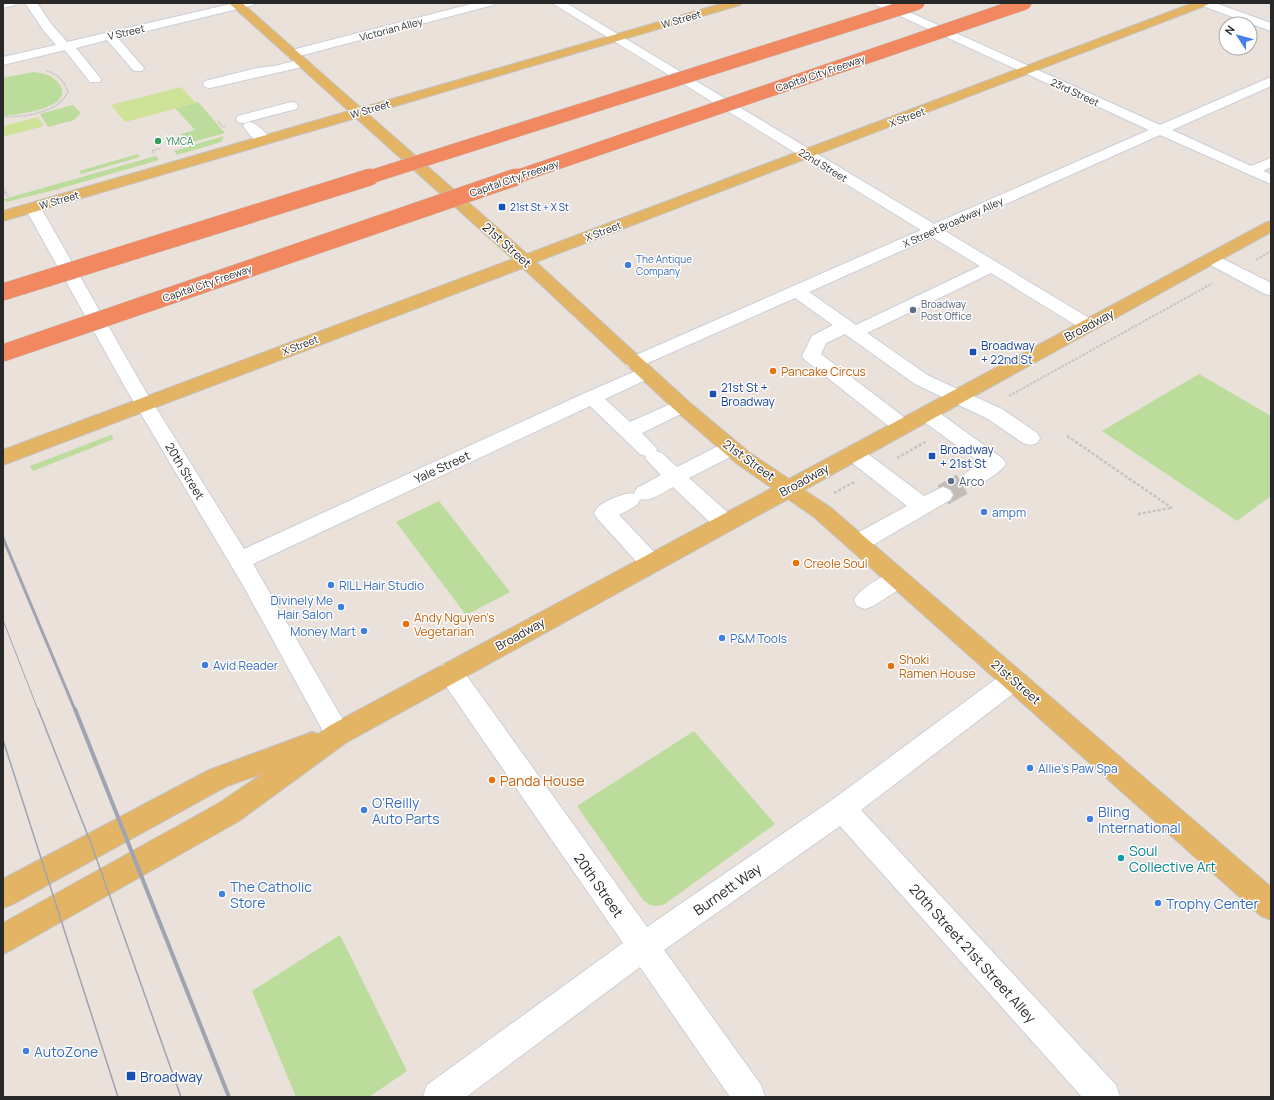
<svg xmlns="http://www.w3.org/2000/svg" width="1274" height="1100" font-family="Manrope,sans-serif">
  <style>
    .green { fill: #bbdc9b }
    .pitch { fill: #cee398 }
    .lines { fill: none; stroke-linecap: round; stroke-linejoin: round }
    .minor-tunnel { stroke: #c3bcb7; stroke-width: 22; stroke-dasharray: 22 11; stroke-linecap: butt }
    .minor-casing { stroke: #cacfd9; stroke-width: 2 }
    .major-casing { stroke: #c3c3c3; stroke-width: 2 }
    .path-far2 { stroke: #c3c3c3; stroke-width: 1.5; stroke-dasharray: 2 1; stroke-linecap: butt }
    .path-far1 { stroke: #c3c3c3; stroke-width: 2; stroke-dasharray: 2.5 1.5; stroke-linecap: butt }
    .path { stroke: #c3c3c3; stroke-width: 2.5; stroke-dasharray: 3 2; stroke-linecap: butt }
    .minor { fill: #fff; fill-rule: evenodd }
    .major { fill: #e4b465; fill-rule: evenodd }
    .tram-far1 { stroke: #9ea4b1; stroke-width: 1 }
    .tram { stroke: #9ea4b1; stroke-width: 1.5 }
    .rail-far1 { stroke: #9ea4b1; stroke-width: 3 }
    .rail { stroke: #9ea4b1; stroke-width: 4 }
    .highway-bridge-far1-casing { stroke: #c3c3c3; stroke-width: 14; stroke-linecap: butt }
    .highway-bridge-casing { stroke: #c3c3c3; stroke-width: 18; stroke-linecap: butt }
    .highway-bridge-far1 { stroke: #f1885f; stroke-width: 13 }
    .highway-bridge { stroke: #f1885f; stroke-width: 17 }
    .leisure-dot { fill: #2e9e5b; stroke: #fff; stroke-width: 1.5 }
    .transit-dot { fill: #1a4fb4; stroke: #fff; stroke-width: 1.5 }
    .shop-dot { fill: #3f7fe0; stroke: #fff; stroke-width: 1.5 }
    .service-dot { fill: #5c6f8a; stroke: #fff; stroke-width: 1.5 }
    .food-dot { fill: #e8710a; stroke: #fff; stroke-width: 1.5 }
    .culture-dot { fill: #0f9aa8; stroke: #fff; stroke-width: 1.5 }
    .labels { text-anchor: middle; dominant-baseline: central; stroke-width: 3; stroke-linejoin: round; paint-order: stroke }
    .far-street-label { font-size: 10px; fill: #282828; stroke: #fff }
    .far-leisure-label { font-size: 10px; fill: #27864d; stroke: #fff; text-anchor: start }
    .far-transit-label { font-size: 10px; fill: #164399; stroke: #fff; text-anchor: start }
    .far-shop-label { font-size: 10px; fill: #366cbe; stroke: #fff; text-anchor: start }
    .far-service-label { font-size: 10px; fill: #4e5e75; stroke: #fff; text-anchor: start }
    .street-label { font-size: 12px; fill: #282828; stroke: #fff }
    .transit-label { font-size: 12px; fill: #164399; stroke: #fff; text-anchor: start }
    .food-label { font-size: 12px; fill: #c56008; stroke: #fff; text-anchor: start }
    .service-label { font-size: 12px; fill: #4e5e75; stroke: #fff; text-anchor: start }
    .shop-label { font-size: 12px; fill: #366cbe; stroke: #fff; text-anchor: start }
    .near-food-label { font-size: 14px; fill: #c56008; stroke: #fff; text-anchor: start }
    .near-shop-label { font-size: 14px; fill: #366cbe; stroke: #fff; text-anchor: start }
    .near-culture-label { font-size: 14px; fill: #0d838f; stroke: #fff; text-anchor: start }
    .near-street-label { font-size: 14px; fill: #282828; stroke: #fff }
    .near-transit-label { font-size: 14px; fill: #164399; stroke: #fff; text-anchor: start }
  </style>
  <rect width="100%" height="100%" fill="#eae1db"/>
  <g class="green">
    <path d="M33,72C44,73 53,75 60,85C75,108 16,115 3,116V78Z"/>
    <polygon points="198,102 225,133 189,143 181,134 195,130 175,108"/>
    <polygon points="73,105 81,113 74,120 48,127 40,114"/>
    <polygon points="224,136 221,142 177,155 174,151"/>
    <polygon points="138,154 140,157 81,174 79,171"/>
    <polygon points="156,156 159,160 55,190 6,202 4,199"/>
    <polygon points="1199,374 1271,416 1271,496 1237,521 1102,431"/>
    <polygon points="111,435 114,439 33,471 30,466"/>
    <polygon points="439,501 510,592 466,615 396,522"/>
    <path d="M694,731L775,824L665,904C655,907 651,907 643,900L577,806Z"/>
    <polygon points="340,935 407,1071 369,1097 296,1097 252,991"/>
  </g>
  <g class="pitch">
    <polygon points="181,87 196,103 125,122 111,105"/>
    <polygon points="38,117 44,126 3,137 3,126"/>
  </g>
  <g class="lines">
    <polyline class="minor-tunnel" points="943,495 971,479"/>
    <g class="minor-casing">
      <g id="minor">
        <polygon points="3,3 17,3 15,5 3,8"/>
        <polygon points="25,3 37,3 52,25 67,42 235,3 256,3 254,5 118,38 144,68 142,71 134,71 107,40 76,48 101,79 100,82 90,82 65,50 3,65 3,57 56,45 44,31"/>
        <polygon points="475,3 495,3 493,5 292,58 288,57 286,54 288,51"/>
        <path d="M552,3H566L934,224L1149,130L876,5L874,3H889L1160,125L1271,77V86L1172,130L1251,166L1271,158V167L1263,171L1271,174V184L1160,135L945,231L1094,321L1097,325L1094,329L1088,330L1082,329L991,273L867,333L929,376L1002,409L1037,433L1040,438L1037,443L1030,445L1023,443L988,419L915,384L845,334L826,343L821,354L909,421L912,426L909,431L902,433L895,431L805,360L802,356L812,336L833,325L795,298L634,369L627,367L625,363L627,359L921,230ZM932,237L980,266L856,325L809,292Z"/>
        <polygon points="1198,3 1215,3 1271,23 1271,31 1200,5"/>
        <polygon points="302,59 306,60 308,63 306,66 210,88 205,87 203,84 205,81 257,68 275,66"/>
        <polygon points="291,102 296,103 298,106 296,109 243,123 238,122 236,119 238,116"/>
        <path d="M250,122C258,124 266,133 271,140L269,143C258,146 249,135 243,126L245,123Z"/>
        <path d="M33,203L38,205L41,208L143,387L244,549L585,393L645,367L652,369L654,373L652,377L605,399L630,422L675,402L682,400L689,402L692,406L689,410L642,433L657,449L656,451L662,453L677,467L724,443L731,441L738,443L741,448L738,453L689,478L733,517L736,523L733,529L725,531L717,529L673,487C664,492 650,502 640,499L637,505L619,515L659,557L662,563L659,569L651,571L643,569L597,518L594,513C595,512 597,508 598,507C603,502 627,491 634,494L637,488L661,475L645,458L646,456L640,454L590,406L253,564L351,734L347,742L338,745L329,742L244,587L125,387L25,208L28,205Z"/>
        <polygon points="1211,254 1217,256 1271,283 1271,295 1265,294 1205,262 1203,259 1205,256"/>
        <path d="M927,408L934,409L1003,459L1006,464C1002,471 979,487 970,486C968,486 966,485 964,484L961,479L964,474L981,463L920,419L917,414L920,409Z"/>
        <polygon points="853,446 860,448 924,496 943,487 950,490 953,495 950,500 866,549 858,551 850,549 847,543 850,537 907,506 846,458 843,453 846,448"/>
        <path d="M898,570L906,573L909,579L906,585L873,606L865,609L857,606L854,600C860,588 885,574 898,570Z"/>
        <polygon points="450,662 459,665 647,927 832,800 1004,673 1013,670 1022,673 1025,680 1022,687 861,810 1116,1085 1120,1097 1082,1097 840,826 664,950 761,1085 765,1097 730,1097 640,967 466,1097 423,1097 427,1085 623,943 441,679 438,672 441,665"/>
      </g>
    </g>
    <g class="major-casing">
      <polygon id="major" points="229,3 242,3 361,108 724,3 742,3 740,5 368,114 527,254 1193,3 1209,3 1207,5 536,262 689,402 750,453 789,479 1265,223 1271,221 1271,232 804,490 830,507 1271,887 1271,920 1261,916 814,517 788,499 347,742 239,821 13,949 3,954 3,923 219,803 262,774 227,786 13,904 3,908 3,879 209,770 312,732 318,734 329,726 772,488 736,463 675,410 523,268 3,465 3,450 513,259 356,118 3,221 3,211 349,111"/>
    </g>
    <g class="path-far2">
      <path d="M3,117C24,117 60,113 68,91C63,80 58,74 46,71"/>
      <polyline points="218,121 223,127 225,126"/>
      <polyline points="154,153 152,151 161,148"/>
    </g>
    <g class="path-far1">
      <polyline points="3,188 8,196"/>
      <polyline points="1256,260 1271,251"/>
      <polyline points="1009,396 1213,283"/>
    </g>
    <g class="path">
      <polyline points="1067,436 1172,508"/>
      <polyline points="897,458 927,441"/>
      <polyline points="834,493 854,482"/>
      <polyline points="1138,514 1171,508"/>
    </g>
    <use href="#minor" class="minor"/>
    <use href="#major" class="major"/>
    <polyline class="tram-far1" points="3,620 38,710"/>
    <g class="tram">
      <polyline points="38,709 92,846 181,1097"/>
      <polyline points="3,740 118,1097"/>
    </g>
    <polyline class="rail-far1" points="3,538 75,710"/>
    <polyline class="rail" points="75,709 229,1097"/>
    <g class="highway-bridge-far1-casing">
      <g id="highway-bridge-far1">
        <polyline points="367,178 918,3"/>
        <polyline points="513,178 1025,3"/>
      </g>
    </g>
    <g class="highway-bridge-casing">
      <g id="highway-bridge">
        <polyline points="3,292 370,177"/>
        <polyline points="3,353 516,177"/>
      </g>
    </g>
    <use href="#highway-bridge-far1" class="highway-bridge-far1"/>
    <use href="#highway-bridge" class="highway-bridge"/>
  </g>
  <circle class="leisure-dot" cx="158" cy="141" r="4"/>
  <g class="transit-dot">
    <rect x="498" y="203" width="8" height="8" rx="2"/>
    <rect x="969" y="348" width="8" height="8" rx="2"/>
    <rect x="709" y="390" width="8" height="8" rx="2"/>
    <rect x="928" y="452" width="8" height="8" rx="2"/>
    <rect x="126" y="1071" width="10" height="10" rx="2"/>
  </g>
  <g class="shop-dot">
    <circle cx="628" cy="265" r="4"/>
    <circle cx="984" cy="512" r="4"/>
    <circle cx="331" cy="585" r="4"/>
    <circle cx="341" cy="607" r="4"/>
    <circle cx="364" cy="631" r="4"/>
    <circle cx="722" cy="638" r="4"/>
    <circle cx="205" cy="665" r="4"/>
    <circle cx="1030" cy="768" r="4"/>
    <circle cx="364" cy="810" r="4"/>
    <circle cx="1090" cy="819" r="4"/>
    <circle cx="222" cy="894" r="4"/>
    <circle cx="1158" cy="903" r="4"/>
    <circle cx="26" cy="1051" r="4"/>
  </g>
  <g class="service-dot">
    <circle cx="913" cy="310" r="4"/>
    <circle cx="951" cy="481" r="4"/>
  </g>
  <g class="food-dot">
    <circle cx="773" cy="371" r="4"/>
    <circle cx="796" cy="563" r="4"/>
    <circle cx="406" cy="624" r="4"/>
    <circle cx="891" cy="666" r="4"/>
    <circle cx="492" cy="780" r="4"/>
  </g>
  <circle class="culture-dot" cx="1121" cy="858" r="4"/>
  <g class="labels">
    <g class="far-street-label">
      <text transform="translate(681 19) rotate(-16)">W Street</text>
      <text transform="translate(391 29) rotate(-15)">Victorian Alley</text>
      <text transform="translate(126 32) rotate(-13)">V Street</text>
      <text transform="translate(820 73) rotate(-19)">Capital City Freeway</text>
      <text transform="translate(1075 92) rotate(25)">23rd Street</text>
      <text transform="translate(370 109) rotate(-16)">W Street</text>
      <text transform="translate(907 117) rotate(-21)">X Street</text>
      <text transform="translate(823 165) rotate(31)">22nd Street</text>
      <text transform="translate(514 178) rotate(-19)">Capital City Freeway</text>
      <text transform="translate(59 200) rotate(-16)">W Street</text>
      <text transform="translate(953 222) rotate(-24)">X Street Broadway Alley</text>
      <text transform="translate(603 231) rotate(-21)">X Street</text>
      <text transform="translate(207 283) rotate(-19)">Capital City Freeway</text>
      <text transform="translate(300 345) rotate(-21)">X Street</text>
    </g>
    <g class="far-leisure-label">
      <text x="166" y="141">YMCA</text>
    </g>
    <g class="far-transit-label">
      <text x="510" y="207">21st St + X St</text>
    </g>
    <g class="far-shop-label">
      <text x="636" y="259">The Antique<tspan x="636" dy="12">Company</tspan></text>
    </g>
    <g class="far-service-label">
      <text x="921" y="304">Broadway<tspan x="921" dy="12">Post Office</tspan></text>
    </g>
    <g class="street-label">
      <text transform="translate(507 245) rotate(42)">21st Street</text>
      <text transform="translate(1089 325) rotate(-28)">Broadway</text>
      <text transform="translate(749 460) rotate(36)">21st Street</text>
      <text transform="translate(442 467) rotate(-25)">Yale Street</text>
      <text transform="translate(185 471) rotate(59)">20th Street</text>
      <text transform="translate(804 480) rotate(-29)">Broadway</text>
      <text transform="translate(520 634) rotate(-29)">Broadway</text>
      <text transform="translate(1016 682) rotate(41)">21st Street</text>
    </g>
    <g class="transit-label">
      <text x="981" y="345">Broadway<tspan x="981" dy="14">+ 22nd St</tspan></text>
      <text x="721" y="387">21st St +<tspan x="721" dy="14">Broadway</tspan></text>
      <text x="940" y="449">Broadway<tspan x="940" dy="14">+ 21st St</tspan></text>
    </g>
    <g class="food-label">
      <text x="781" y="371">Pancake Circus</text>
      <text x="804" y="563">Creole Soul</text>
      <text x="414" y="617">Andy Nguyen's<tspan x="414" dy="14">Vegetarian</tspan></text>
      <text x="899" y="659">Shoki<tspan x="899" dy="14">Ramen House</tspan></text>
    </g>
    <g class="service-label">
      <text x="959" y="481">Arco</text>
    </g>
    <g class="shop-label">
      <text x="992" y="512">ampm</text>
      <text x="339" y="585">RILL Hair Studio</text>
      <text x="333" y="600" text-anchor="end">Divinely Me<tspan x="333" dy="14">Hair Salon</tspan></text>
      <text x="356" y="631" text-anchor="end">Money Mart</text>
      <text x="730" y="638">P&amp;M Tools</text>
      <text x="213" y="665">Avid Reader</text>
      <text x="1038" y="768">Allie's Paw Spa</text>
    </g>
    <g class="near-food-label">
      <text x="500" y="780">Panda House</text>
    </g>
    <g class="near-shop-label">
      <text x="372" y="802">O'Reilly<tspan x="372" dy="16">Auto Parts</tspan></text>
      <text x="1098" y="811">Bling<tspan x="1098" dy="16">International</tspan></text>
      <text x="230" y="886">The Catholic<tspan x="230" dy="16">Store</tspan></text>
      <text x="1166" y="903">Trophy Center</text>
      <text x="34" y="1051">AutoZone</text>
    </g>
    <g class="near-culture-label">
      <text x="1129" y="850">Soul<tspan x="1129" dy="16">Collective Art</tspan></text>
    </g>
    <g class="near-street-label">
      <text transform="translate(599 885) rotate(55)">20th Street</text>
      <text transform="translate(727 889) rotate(-35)">Burnett Way</text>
      <text transform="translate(973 953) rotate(48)">20th Street 21st Street Alley</text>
    </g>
    <g class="near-transit-label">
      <text x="140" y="1076">Broadway</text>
    </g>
  </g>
  <rect width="1274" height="1100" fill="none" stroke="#282828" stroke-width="8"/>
  <g transform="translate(1238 36) rotate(306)"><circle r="19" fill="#ffffff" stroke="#a9a9a9"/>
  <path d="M0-3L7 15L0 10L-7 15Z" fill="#477eeb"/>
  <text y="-6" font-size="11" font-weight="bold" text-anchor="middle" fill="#282828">N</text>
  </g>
</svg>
